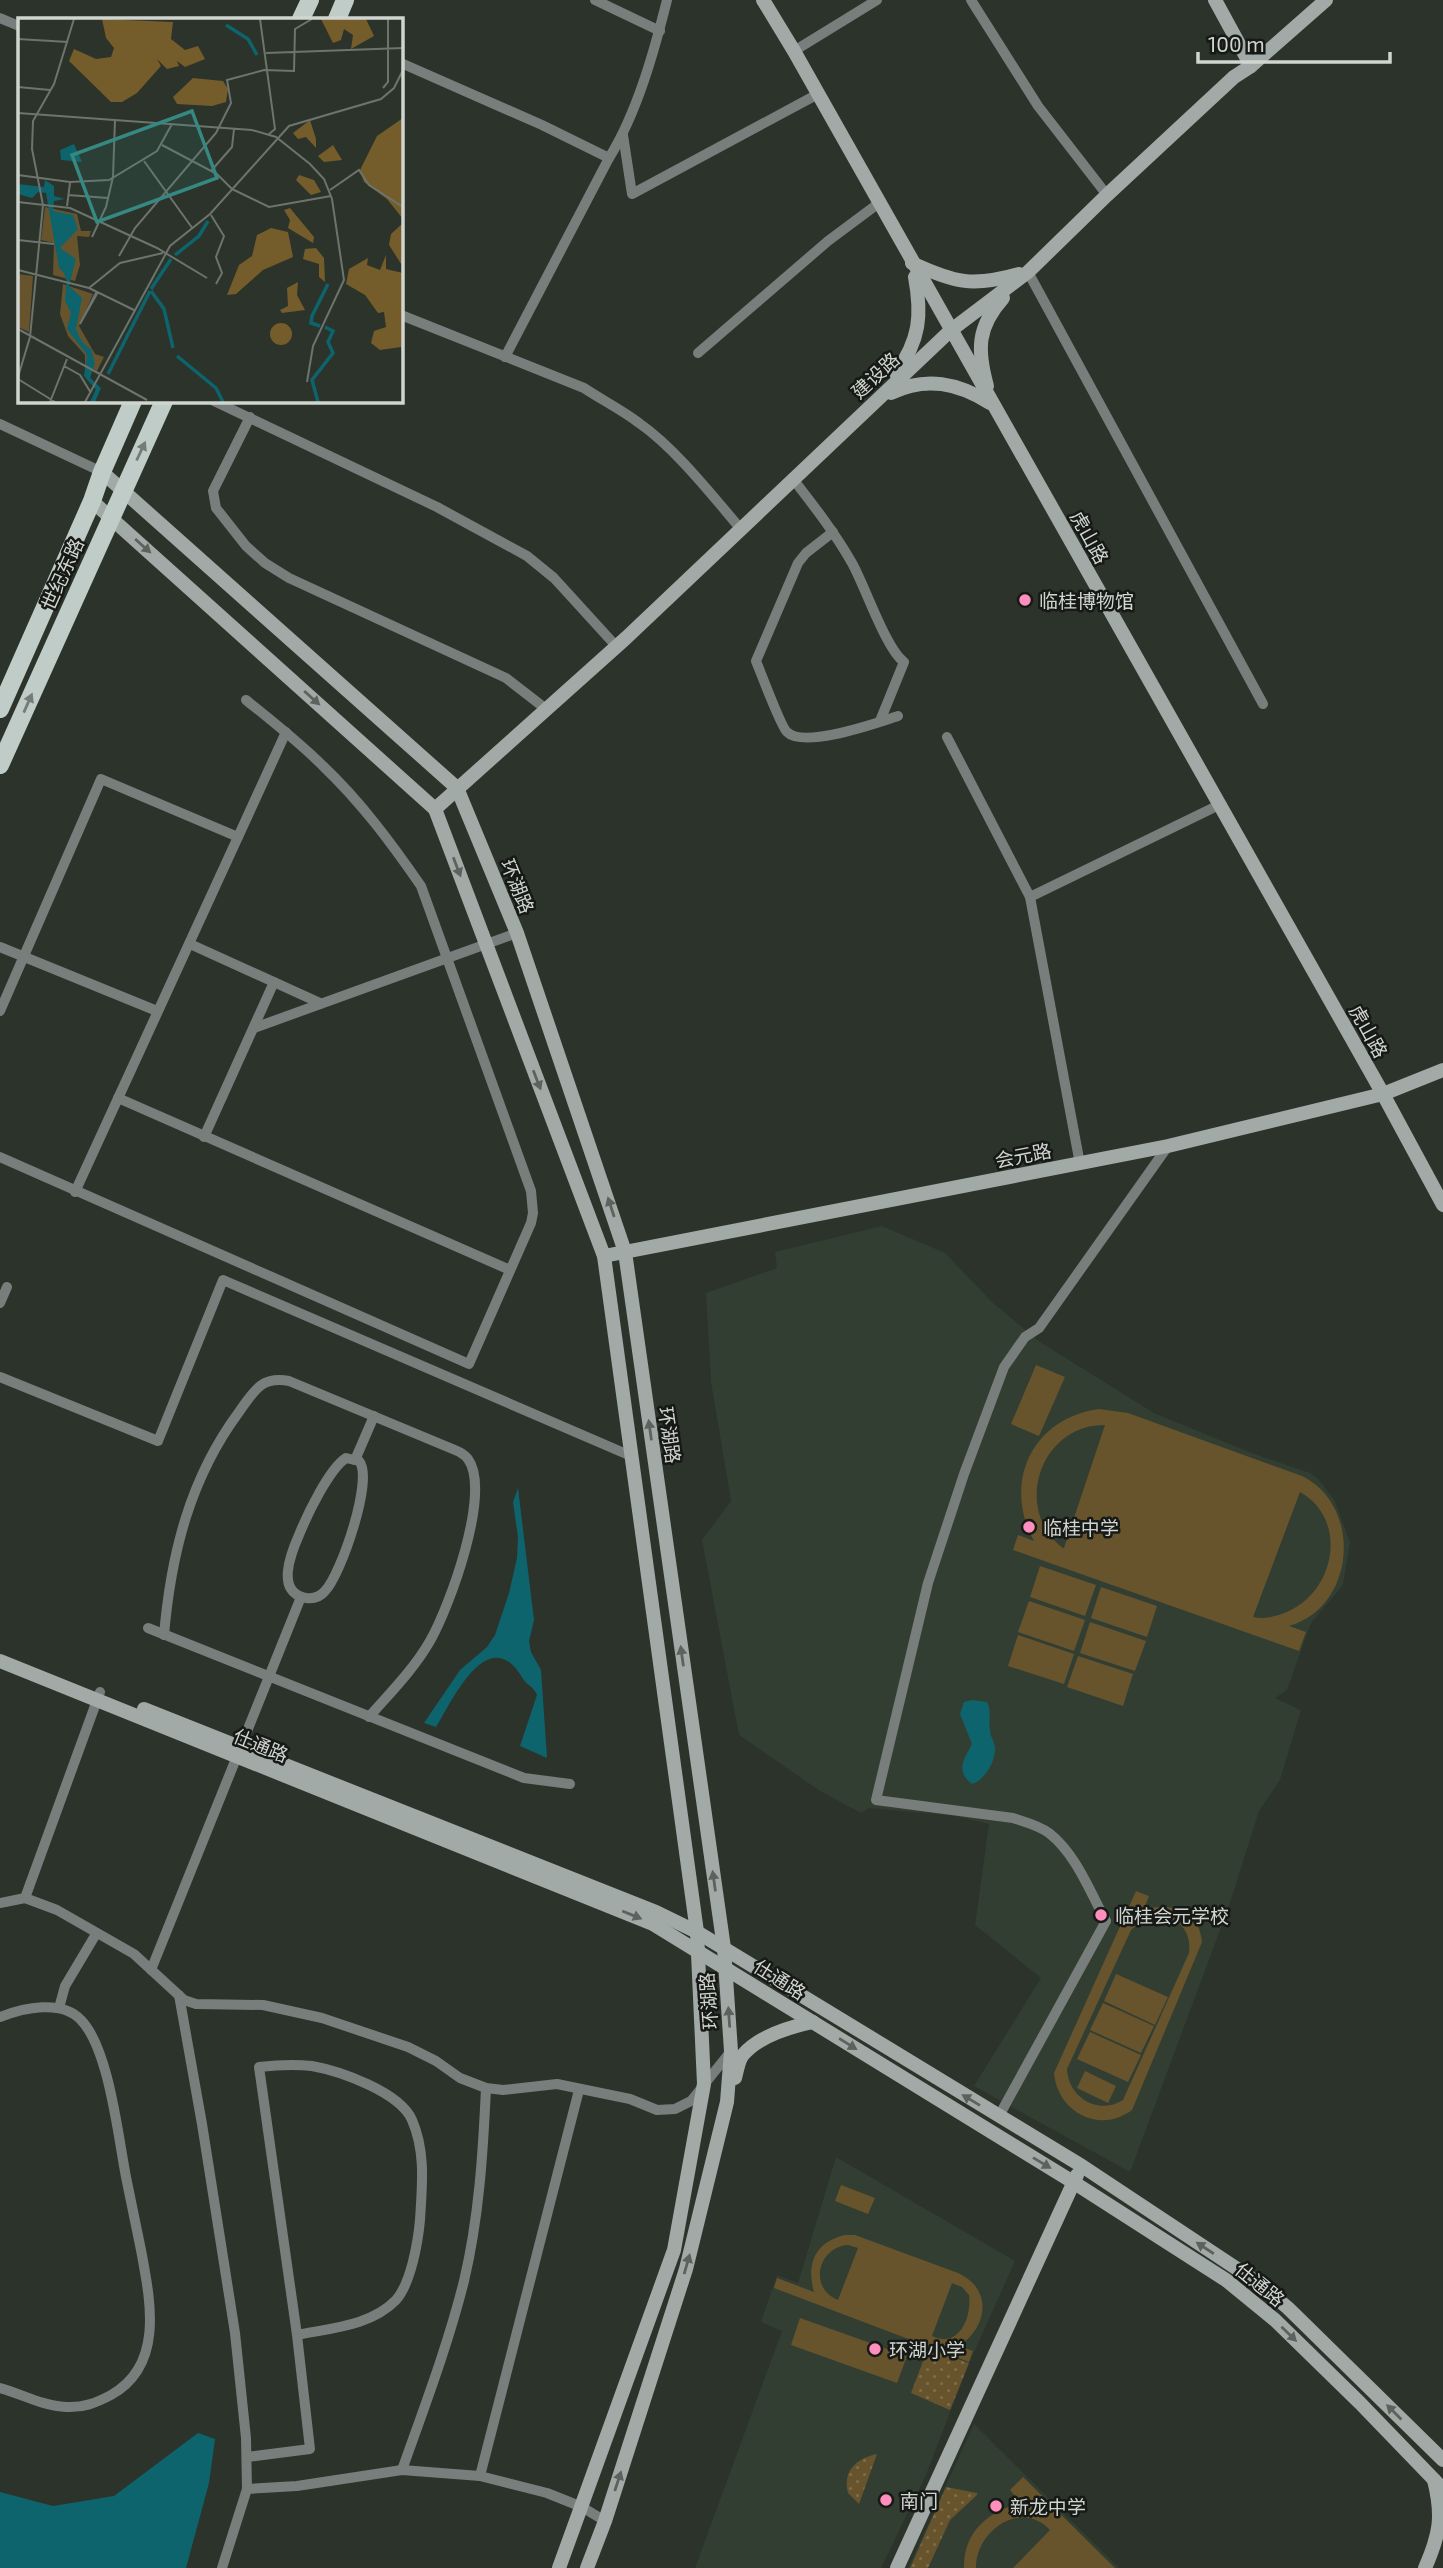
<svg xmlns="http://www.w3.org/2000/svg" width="1443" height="2568" font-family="'Exo 2','Noto Sans SC',sans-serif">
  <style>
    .built { fill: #323e32 }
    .grass { fill: url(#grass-dots) }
    .park { fill: #67542d; fill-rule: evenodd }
    .water { fill: #0e646c }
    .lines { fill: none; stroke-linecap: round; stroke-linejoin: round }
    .street { stroke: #787e7c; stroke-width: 10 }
    .secondary { stroke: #a1aaa7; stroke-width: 14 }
    .primary { stroke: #c0ccc8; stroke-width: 18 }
    .oneway { fill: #747b78 }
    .oneway2 { fill: #5c625e }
    .poi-dot { fill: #fe8ebc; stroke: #161916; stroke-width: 2.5 }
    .labels { text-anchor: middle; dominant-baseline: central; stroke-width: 5; stroke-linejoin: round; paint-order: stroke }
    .street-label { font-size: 19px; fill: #d1d5d0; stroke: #161916 }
    .poi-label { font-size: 19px; fill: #d1d5d0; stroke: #161916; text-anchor: start }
    .inset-river { fill: none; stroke: #0e646c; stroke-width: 3.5 }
    .inset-road { fill: none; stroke: #6d746d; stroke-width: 2 }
    .view { fill: #368982; fill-opacity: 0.15; stroke: #368982; stroke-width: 3.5 }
    .inset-edge { fill: none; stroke: #d1d5d0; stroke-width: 3.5 }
  </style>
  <defs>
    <pattern id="grass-dots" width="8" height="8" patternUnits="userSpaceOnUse" patternTransform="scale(1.75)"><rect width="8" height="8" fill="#67542d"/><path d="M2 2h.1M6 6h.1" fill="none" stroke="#7c6c4a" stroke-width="1.8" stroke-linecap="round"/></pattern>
  </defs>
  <rect width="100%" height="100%" fill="#2b332b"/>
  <g class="built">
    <polygon points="882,1226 945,1253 993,1303 1040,1342 1154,1413 1249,1452 1310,1473 1319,1480 1335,1501 1350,1542 1343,1585 1311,1623 1287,1690 1275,1698 1301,1710 1280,1780 1259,1811 1229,1906 1130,2172 974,2086 1041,1978 975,1925 989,1824 956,1816 869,1808 861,1813 820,1791 739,1735 702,1540 731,1501 711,1382 706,1293 777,1268 775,1252"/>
    <polygon points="836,2157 1015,2261 967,2368 926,2475 881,2568 695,2568 782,2331 761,2322 777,2275 798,2283"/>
    <polygon points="974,2424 1119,2568 908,2568"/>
  </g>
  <g class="grass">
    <polygon points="928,2348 969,2363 950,2410 911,2393"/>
    <path d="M877,2454L859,2504L848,2493C842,2471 857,2458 877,2454Z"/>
    <polygon points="946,2487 977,2493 977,2495 950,2520 928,2568 910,2568"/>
  </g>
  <g class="park">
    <polygon points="1036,1365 1065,1377 1039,1436 1011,1424"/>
    <path d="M1099,1409L1128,1413L1302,1476C1363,1506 1356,1607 1289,1626L1306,1632L1299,1651L1013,1550L1018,1535L1034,1541C1002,1483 1032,1418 1099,1409ZM1105,1425L1064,1548H1063C1012,1510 1040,1424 1105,1425ZM1300,1492C1348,1519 1336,1589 1289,1611C1277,1616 1265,1620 1253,1617Z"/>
    <polygon points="1040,1566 1096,1585 1085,1616 1030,1597"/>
    <polygon points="1101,1587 1157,1606 1147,1637 1091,1618"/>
    <polygon points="1029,1601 1085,1620 1074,1651 1018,1632"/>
    <polygon points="1090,1622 1146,1641 1135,1671 1080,1653"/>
    <polygon points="1018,1635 1074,1654 1064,1684 1008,1666"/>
    <polygon points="1078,1656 1133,1674 1123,1706 1067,1687"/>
    <path d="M1136,1891L1149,1896L1144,1909C1172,1903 1199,1909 1202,1942L1132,2110C1099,2135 1057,2111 1054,2073ZM1153,1917C1176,1916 1192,1928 1189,1953L1123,2100C1098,2116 1068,2097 1067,2069L1131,1930L1145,1919Z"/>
    <polygon points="1116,1974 1168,1997 1155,2025 1104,2001"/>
    <polygon points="1103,2003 1154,2026 1141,2053 1090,2030"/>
    <polygon points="1090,2032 1141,2055 1128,2082 1077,2059"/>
    <polygon points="1085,2071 1116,2086 1108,2103 1077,2088"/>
    <polygon points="841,2185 875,2198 868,2214 835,2201"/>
    <path d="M845,2235H855L958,2273C993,2289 988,2327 959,2346L973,2351L969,2362L774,2288L777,2278L814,2292C806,2264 815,2242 845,2235ZM848,2245L858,2248L838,2300C808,2288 818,2247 848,2245ZM952,2283L962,2287L969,2295C972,2317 959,2349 932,2336Z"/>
    <polygon points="800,2318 907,2356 897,2383 791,2345"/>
    <path d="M1023,2477L1115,2568H1013L1050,2530C1022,2499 975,2531 976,2568H964C963,2532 989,2511 1021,2503L1010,2490Z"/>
  </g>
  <g class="water">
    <path d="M518,1488L534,1620L529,1641L531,1652L541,1670L547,1758L520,1746L537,1695C534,1687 527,1685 523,1679C489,1620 453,1699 436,1727L424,1723L460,1670L487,1647L495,1635L509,1593L517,1558L518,1537L513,1502Z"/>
    <path d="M972,1700L987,1702C992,1711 988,1720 990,1730C990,1736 994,1741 995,1747C996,1761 985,1780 972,1784C955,1771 964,1759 972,1744L960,1714L964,1702Z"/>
    <polygon points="198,2433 215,2439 209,2483 186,2568 0,2568 0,2492 53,2506 114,2496"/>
  </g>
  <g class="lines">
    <g class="street">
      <polyline points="595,0 660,31"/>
      <polyline points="971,0 1038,106 1107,195"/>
      <polyline points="0,18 19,26"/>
      <polyline points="794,51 877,0"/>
      <polyline points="401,63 542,125 609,158"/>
      <polyline points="623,135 632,194 818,94"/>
      <polyline points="1028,272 1263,704"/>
      <path d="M401,315L584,388C602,400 622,410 639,423C675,448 711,494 740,528"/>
      <polyline points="698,353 828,241 879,203"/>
      <path d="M505,357L609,158C637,113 654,52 667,0"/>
      <polyline points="214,401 437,507 527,556 554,578 616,646"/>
      <polyline points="250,417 213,491 216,508 246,546 265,563 289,578 506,678 546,709"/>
      <polyline points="0,424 102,472"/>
      <path d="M793,479C814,506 835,533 852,563C865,586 886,649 904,662L880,721"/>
      <path d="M833,532L806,553L798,563L756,661C761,673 781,727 787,732C804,749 876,723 898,716"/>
      <polyline points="947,737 1030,897 1080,1164"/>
      <polyline points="1030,897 1219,805"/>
      <polyline points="190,944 320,1003"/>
      <polyline points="0,947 157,1011"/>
      <polyline points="0,1011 101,779 238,837 286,732"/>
      <polyline points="254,1028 517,933"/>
      <polyline points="118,1098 510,1270"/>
      <polyline points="204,1137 274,982"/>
      <path d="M0,1157L469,1364L531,1223L533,1213L531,1191L421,886C392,844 361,802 323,766C299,742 272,721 246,700"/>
      <polyline points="75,1192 238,837"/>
      <polyline points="0,1303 7,1287"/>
      <polyline points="0,1377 158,1441 223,1280 631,1456"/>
      <path d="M346,1458L359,1461C374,1478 341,1575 325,1591C320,1597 313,1599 306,1598C275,1593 291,1553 299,1535C307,1515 329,1469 346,1458Z"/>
      <polyline points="355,1460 374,1416"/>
      <polyline points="148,1628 524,1778 570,1784"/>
      <path d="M164,1635C171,1554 190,1478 239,1412C254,1391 261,1376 289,1381L455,1450C460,1452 465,1455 468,1459C492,1492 449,1608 430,1641C414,1669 390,1693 369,1717"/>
      <polyline points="25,1898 57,1910 134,1954 184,2000 196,2004 263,2005 322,2018 408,2047 436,2061 460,2078 486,2088 503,2090 557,2084 630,2099 657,2110 675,2109 691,2101 731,2051"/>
      <polyline points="0,1903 25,1898 100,1692"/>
      <polyline points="151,1970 301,1597"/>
      <polyline points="179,1995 202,2124 235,2333 246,2438 247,2489 222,2568"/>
      <polyline points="59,2008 65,1986 96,1934"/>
      <path d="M0,2017C23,2008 62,1999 81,2020C109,2049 118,2136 126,2177C131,2201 136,2226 141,2250C150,2299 165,2365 111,2395C96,2403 83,2408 66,2407C43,2406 22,2394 0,2388"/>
      <path d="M999,2116L1106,1921C1090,1892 1076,1854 1049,1833C1038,1825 1025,1822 1013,1818L876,1800L928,1583L964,1474L1004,1367L1025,1337L1039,1328L1168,1146"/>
      <path d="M247,2457L310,2449L297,2335L259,2067C277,2065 293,2064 312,2066C340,2071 400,2092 412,2120C426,2152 422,2186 420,2220C418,2242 411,2283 396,2300C371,2326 330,2328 297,2335"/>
      <path d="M402,2470C424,2408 448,2345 464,2281C479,2218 483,2153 486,2088"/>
      <polyline points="480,2476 579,2090"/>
      <polyline points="247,2489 297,2486 402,2470 480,2476 547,2493 582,2507 605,2521"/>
    </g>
    <g class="secondary">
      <polyline points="763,0 794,51 1383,1094 1443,1205"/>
      <polyline points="1215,0 1251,66"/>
      <path d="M912,263C955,283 973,287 1019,274"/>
      <path d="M896,373C920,340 922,315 915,277"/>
      <path d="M987,386C977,350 977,327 1003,298"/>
      <path d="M891,393C926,376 958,383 990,403"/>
      <polyline points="102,472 457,788 517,933 625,1252 724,1948 731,2051 727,2102 686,2269 605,2521 587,2568"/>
      <polyline points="92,501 435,809 604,1256 697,1932 704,2084 674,2250 559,2568"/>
      <polyline points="435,809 626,638 950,331 1028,272 1107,195 1234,77 1251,66 1326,0"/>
      <polyline points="604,1256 1168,1146 1383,1094 1443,1070"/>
      <polyline points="0,1661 653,1924 1073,2182 1226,2280 1275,2320 1360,2403 1443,2489"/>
      <polyline points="144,1709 656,1912 697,1932 1082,2166 1257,2282 1288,2308 1443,2460"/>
      <path d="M735,2078C737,2071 738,2062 742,2056C758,2036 789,2027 813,2022"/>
      <polyline points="897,2568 1077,2175"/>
      <path d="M1425,2568C1440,2534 1443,2516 1434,2480"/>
    </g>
    <g class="primary">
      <polyline points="301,19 310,0"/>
      <polyline points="337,19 345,0"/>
      <polyline points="0,709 92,501 102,472 133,401"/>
      <polyline points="0,765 164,401"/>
    </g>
  </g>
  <defs><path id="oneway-solid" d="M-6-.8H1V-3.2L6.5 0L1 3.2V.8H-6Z" transform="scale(1.75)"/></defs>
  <g class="oneway">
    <use href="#oneway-solid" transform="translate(141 451) rotate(-65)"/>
    <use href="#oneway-solid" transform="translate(28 703) rotate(-66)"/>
  </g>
  <g class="oneway2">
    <use href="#oneway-solid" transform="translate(143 546) rotate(42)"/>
    <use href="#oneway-solid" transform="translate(312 698) rotate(42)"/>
    <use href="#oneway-solid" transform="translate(457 867) rotate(69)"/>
    <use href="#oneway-solid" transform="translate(537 1080) rotate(69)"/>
    <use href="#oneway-solid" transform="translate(611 1207) rotate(-108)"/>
    <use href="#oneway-solid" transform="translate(650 1430) rotate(-98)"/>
    <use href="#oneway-solid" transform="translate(682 1656) rotate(-98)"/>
    <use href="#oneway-solid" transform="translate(714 1881) rotate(-98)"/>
    <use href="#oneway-solid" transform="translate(632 1915) rotate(22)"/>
    <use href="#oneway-solid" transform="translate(729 2017) rotate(-94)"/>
    <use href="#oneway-solid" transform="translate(848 2044) rotate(32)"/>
    <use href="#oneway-solid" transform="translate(971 2100) rotate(-149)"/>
    <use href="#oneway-solid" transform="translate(1042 2163) rotate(31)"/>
    <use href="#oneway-solid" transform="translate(1205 2248) rotate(-147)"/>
    <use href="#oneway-solid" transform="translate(687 2264) rotate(-74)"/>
    <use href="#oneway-solid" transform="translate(1289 2334) rotate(44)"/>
    <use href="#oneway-solid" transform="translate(1394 2412) rotate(-135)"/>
    <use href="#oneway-solid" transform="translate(618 2481) rotate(-72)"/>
  </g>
  <g class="poi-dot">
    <circle cx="1025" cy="600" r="7"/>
    <circle cx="1029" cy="1527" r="7"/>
    <circle cx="1101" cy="1915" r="7"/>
    <circle cx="875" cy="2349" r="7"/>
    <circle cx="886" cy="2500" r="7"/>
    <circle cx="996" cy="2506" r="7"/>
  </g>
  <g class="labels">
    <g class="street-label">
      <text transform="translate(875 375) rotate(-43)">建设路</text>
      <text transform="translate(1090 537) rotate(61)">虎山路</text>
      <text transform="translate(62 574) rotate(-66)">世纪东路</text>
      <text transform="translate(518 886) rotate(68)">环湖路</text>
      <text transform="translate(1369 1031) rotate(61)">虎山路</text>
      <text transform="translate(1023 1155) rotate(-11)">会元路</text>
      <text transform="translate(670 1435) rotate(82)">环湖路</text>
      <text transform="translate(261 1745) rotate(22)">仕通路</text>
      <text transform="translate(780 1979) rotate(32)">仕通路</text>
      <text transform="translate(708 2001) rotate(-94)">环湖路</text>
      <text transform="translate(1260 2284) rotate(39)">仕通路</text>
    </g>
    <g class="poi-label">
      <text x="1039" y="600">临桂博物馆</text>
      <text x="1043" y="1527">临桂中学</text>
      <text x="1115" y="1915">临桂会元学校</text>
      <text x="889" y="2349">环湖小学</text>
      <text x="900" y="2500">南门</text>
      <text x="1010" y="2506">新龙中学</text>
    </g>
  </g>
  <g transform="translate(18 18)">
    <rect width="385" height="385" fill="#2b332b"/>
    <path d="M84,1L155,4L153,21L167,32L180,28L187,41L167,49L159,43L161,48L149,51L139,41L143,48L119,75L104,84H93L51,43L56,31L78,41L93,39L96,30L88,20ZM303,1H348L356,18L333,31L335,17L326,11L323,22L315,25ZM175,60L205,63L210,71L208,84L194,88L159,86L155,79ZM385,100V201L369,181L346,164L342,152L359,118ZM292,102L298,121V130L288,119L280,121L275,115ZM315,127L324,142L306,144L300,138ZM281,157L296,162L303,174L293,177L278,162ZM272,190L296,219L295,225L270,210L272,202L266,192ZM385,205V249L371,227L373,216ZM253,210L270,214L275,239L245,252L218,276L209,277L221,247L234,238L239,217ZM298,230L306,240L307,264L301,259V246L285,241L287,231ZM368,237V251L385,255V339L383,329L362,332L353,325L356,313L368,309L366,294L360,295L347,277L328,266L331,251L350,240L349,247L362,252ZM280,264L279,277L287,292L264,295L262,292L270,288L269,270ZM252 316a11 11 0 1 1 22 0a11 11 0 1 1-22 0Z" fill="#745d2a"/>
    <path d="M27,189L59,196L63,213H73L71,219L59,218L62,247L57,263L35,257L36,225L23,222ZM0,256L15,258L11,314L0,309ZM45,266L75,276L61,308L77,336L86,339L79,353L67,347V337L50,318L42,296Z" fill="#67542d"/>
    <path d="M56,126L64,144L43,142L42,132ZM27,162L36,168V178L47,181L36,183L35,193L55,197L60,211L42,230L58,241L51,268L64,280L58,311L64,325L73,331L77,345L72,360L83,370L77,384H72L78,371L66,358L69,337L49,311L53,295L47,283L49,258L41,250L28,175L20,174L14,180L0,176V166L26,169Z" fill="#0e646c"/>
    <path class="inset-river" d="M208,7L230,21L239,37M32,190L41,211L40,231L50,262M157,237L181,218L190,203M49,268L57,286L54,312L70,334L73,348M133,271L153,241M133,273L146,291L155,330M302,308L293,305L294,298L310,266M159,338L198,370L205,384M70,353V360L80,371L75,384M90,356L132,273M300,384L294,362L315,335L310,324L315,313L307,309"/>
    <path class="inset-road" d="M242,1L257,111L251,116M0,21L50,24M248,35L385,30M0,69L32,72M365,70L370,64V1M0,95L234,112L258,119L292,146L306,161L314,181L326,262L295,328L289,364M144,127L199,156L214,171M126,143L175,211M193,153L214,129L216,111M0,157L52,164L91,162L139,133L154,106M214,171L251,189L313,178M312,172L341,152L351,167L385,189M50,177L90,180M0,184L52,190L139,230L189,260M49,188L52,165M193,197L206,218L198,239L204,255L198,266M74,219L88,189L95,159L97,102M0,222L36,226M101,238L117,210L198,115L213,85L209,62L246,52L276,53L277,11L294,1M0,252L71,270L116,292M71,270L102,245L145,235M79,273L62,306L80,274M0,311L129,382M46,348L62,357L73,375M0,359L12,319L25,187L14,131L15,103L36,66L56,1M0,361L37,384M32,384L49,341M67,384L152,228L192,196L271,108L363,81L376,70L385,52"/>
    <path class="view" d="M174,93L199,160L79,204L54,137Z"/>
    <rect width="385" height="385" class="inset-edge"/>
  </g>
  <path d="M1198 52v10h192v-10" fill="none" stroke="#d1d5d0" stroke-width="3.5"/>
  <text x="1208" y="52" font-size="21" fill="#d1d5d0" stroke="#161916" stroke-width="5" paint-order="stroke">100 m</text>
</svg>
